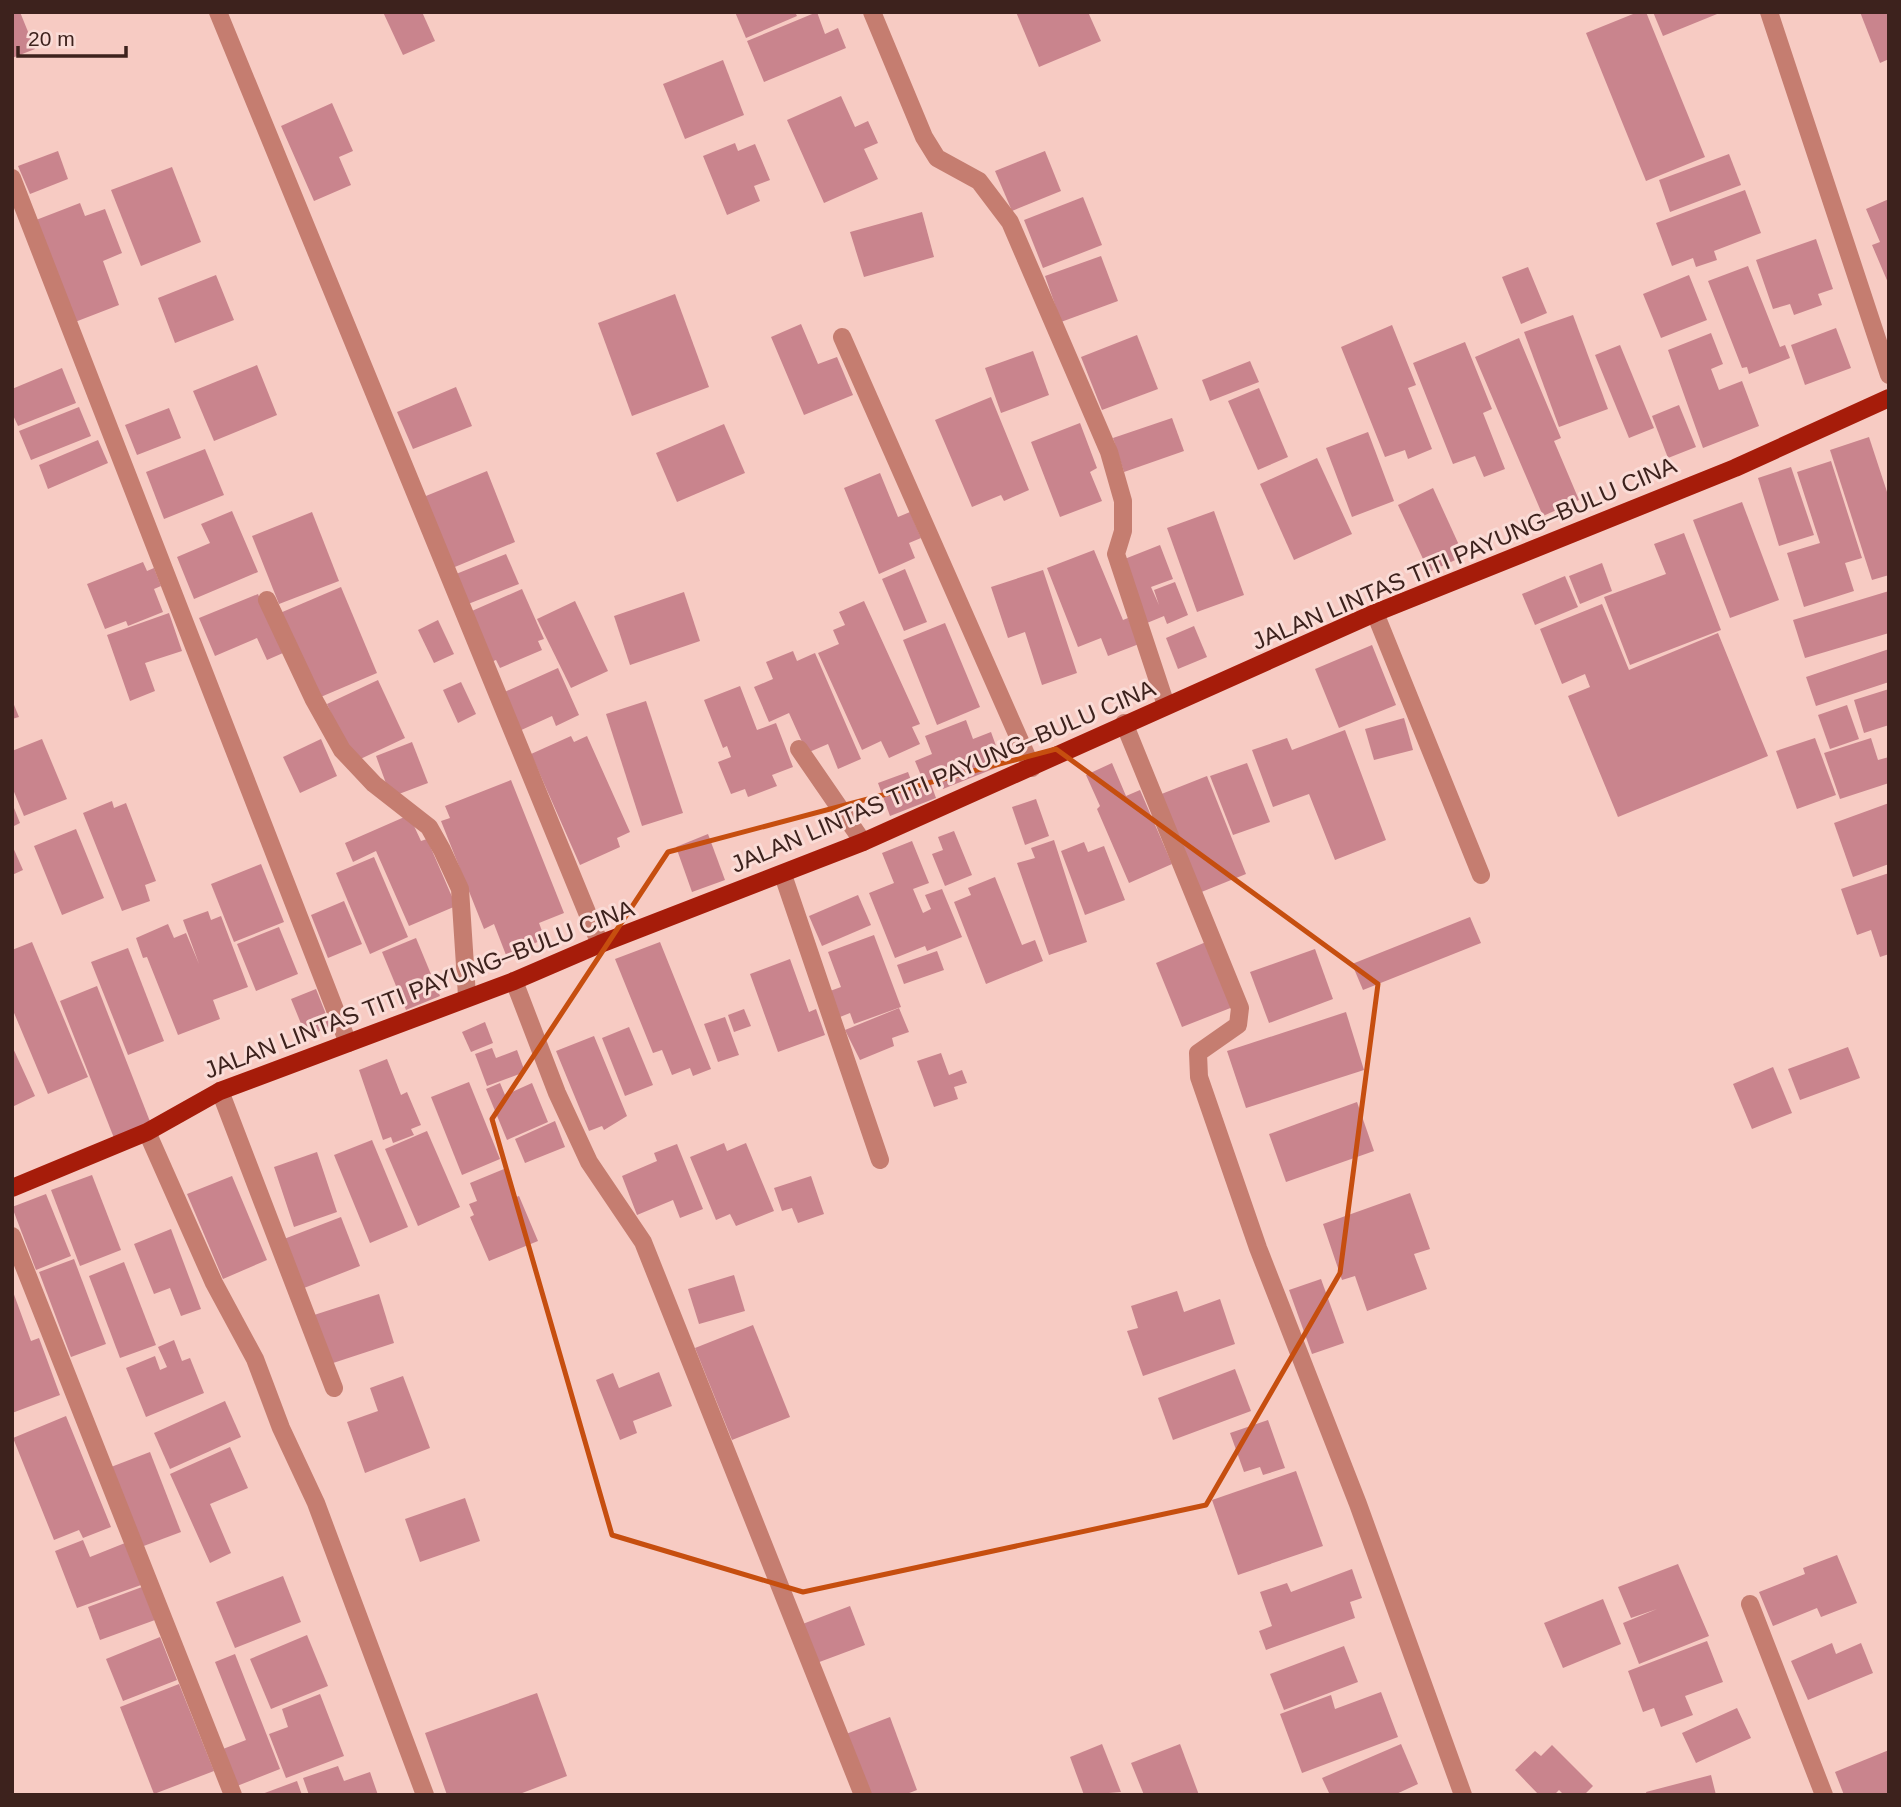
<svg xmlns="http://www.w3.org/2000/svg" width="1901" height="1807" font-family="Helvetica,sans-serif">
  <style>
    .building { fill: #c9848d }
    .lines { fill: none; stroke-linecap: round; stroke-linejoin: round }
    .service { stroke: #c57d70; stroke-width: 18 }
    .minor { stroke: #c57d70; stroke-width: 18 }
    .tertiary { stroke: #c57d70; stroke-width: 18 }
    .primary { stroke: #a61c0a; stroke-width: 18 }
    .marked { fill: none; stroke: #c64e0f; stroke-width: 5; stroke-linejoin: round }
    .labels { text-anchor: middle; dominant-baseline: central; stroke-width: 6; stroke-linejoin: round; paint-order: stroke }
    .street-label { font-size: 24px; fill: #3d221d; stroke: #fadcd7 }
  </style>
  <rect width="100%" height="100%" fill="#f7cbc3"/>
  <g class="building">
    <polygon points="12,12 20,12 35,49 12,58"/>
    <polygon points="383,12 422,12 435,41 403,55"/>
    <polygon points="735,12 795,12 797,16 746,38"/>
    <polygon points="817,12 825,34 838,28 846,48 764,82 747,41"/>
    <polygon points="1016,12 1088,12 1101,41 1039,67"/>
    <polygon points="1638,12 1646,12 1705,157 1646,181 1586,33"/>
    <polygon points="1653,12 1722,12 1663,36"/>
    <polygon points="1860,12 1889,12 1889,59 1880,63"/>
    <polygon points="723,60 744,115 685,139 663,84"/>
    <polygon points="841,96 855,127 868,121 878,143 864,149 878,179 824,203 787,120"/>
    <polygon points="332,103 353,151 339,157 351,185 314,201 281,126"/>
    <polygon points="735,143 738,151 755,144 770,180 754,186 760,201 727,215 703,156"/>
    <polygon points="58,151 68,179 30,194 18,166"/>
    <polygon points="1045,151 1061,191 1012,211 995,171"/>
    <polygon points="1729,154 1741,185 1670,212 1659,180"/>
    <polygon points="172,167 201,242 141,266 111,190"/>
    <polygon points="1745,190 1761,233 1714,251 1717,260 1696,267 1693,258 1672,266 1656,223"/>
    <polygon points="1083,197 1102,245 1043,268 1024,220"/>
    <polygon points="1889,199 1889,285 1872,245 1880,242 1866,209"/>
    <polygon points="80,203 85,216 105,209 122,253 103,261 119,305 75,322 36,220"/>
    <polygon points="922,212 934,257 864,277 850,232"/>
    <polygon points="1816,239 1833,289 1818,294 1822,305 1794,315 1790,304 1773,309 1756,260"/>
    <polygon points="1101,256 1118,301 1061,322 1045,276"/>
    <polygon points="1748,266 1780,347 1785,345 1790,358 1749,374 1747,367 1742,368 1708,281"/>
    <polygon points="1528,267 1547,313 1521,324 1502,277"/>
    <polygon points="216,275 234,320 175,343 158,298"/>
    <polygon points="1689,275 1707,320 1661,338 1643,294"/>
    <polygon points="675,294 709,387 632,416 598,323"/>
    <polygon points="1573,315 1608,409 1559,427 1524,332"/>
    <polygon points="801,324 818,364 837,357 853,395 804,415 771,337"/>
    <polygon points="1392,325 1416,385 1408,388 1432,449 1408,459 1405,450 1385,457 1341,347"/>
    <polygon points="1836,328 1851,368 1805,385 1791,345"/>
    <polygon points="1711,333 1723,364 1711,369 1719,390 1742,381 1759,426 1703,448 1668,350"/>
    <polygon points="1137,335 1158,389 1102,410 1081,357"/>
    <polygon points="1519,338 1561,438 1554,441 1579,500 1543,516 1475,357"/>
    <polygon points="1465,342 1492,409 1483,413 1505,469 1484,477 1475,456 1453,464 1413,363"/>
    <polygon points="1620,345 1654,428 1629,438 1595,355"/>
    <polygon points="1033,351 1049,395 1001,413 985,368"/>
    <polygon points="1250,361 1259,382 1210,401 1202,380"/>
    <polygon points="257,365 277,415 214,441 193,391"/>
    <polygon points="62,368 76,403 18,426 12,413 12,389"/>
    <polygon points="456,387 472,426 413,449 397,412"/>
    <polygon points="1259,388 1288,457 1258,470 1228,401"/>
    <polygon points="991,397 1029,490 1004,501 1001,495 972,507 935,420"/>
    <polygon points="1679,405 1696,447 1668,458 1652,416"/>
    <polygon points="79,407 91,436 31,460 19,431"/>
    <polygon points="169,408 181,438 137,455 125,425"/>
    <polygon points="1172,418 1184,451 1124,472 1113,438"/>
    <polygon points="1080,423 1097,468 1090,472 1102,501 1060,517 1031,442"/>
    <polygon points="724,424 745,473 677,502 656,453"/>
    <polygon points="1368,432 1394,501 1352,517 1326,448"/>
    <polygon points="1869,437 1889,498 1889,575 1872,580 1830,450"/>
    <polygon points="98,440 108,463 48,489 39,465"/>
    <polygon points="205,449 224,495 164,519 146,472"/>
    <polygon points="1317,458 1352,534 1294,560 1260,484"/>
    <polygon points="1831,461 1862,558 1845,563 1854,591 1804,607 1787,553 1820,543 1797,472"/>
    <polygon points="1791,467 1814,535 1779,546 1758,478"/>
    <polygon points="487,471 515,542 450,569 421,498"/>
    <polygon points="880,473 898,517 910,512 921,538 909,543 915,558 879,574 844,488"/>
    <polygon points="1433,488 1464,556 1429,572 1398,505"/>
    <polygon points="1742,502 1779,600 1730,618 1693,520"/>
    <polygon points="232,511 258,572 194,599 177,557 210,543 201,524"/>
    <polygon points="1214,511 1244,595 1197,612 1167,528"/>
    <polygon points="312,512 339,581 279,604 252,536"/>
    <polygon points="1684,533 1721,630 1630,665 1604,597 1666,574 1654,544"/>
    <polygon points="1160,545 1173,579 1151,587 1159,605 1154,590 1175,582 1188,615 1167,624 1164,616 1147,623 1122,560"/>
    <polygon points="1094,550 1123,620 1128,618 1139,644 1108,656 1101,638 1078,647 1047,568"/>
    <polygon points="506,554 519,584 463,606 451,576"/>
    <polygon points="143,562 147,571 154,568 161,586 154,589 163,612 128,626 126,621 105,629 87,584"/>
    <polygon points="1602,563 1612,591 1580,604 1569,576"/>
    <polygon points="905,569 927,622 904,631 882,579"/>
    <polygon points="1043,570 1077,673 1042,685 1025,632 1008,638 991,587"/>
    <polygon points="1565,576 1578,607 1535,625 1522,594"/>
    <polygon points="341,587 377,673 316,699 280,613"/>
    <polygon points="522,589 544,639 538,641 542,650 500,668 496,660 486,664 465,614"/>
    <polygon points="1889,591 1889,633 1805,658 1793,620"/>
    <polygon points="684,592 700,641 630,665 614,616"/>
    <polygon points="258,594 283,653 267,660 257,638 215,656 199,618"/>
    <polygon points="575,601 608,671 571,688 537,619"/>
    <polygon points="864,601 920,724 912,727 920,744 889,758 881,741 862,750 818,653 839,644 833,630 845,625 839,612"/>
    <polygon points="1602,604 1629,670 1718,633 1768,756 1618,817 1568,696 1590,687 1585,674 1562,684 1540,629"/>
    <polygon points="169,613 182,651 145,663 155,691 130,701 107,635"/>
    <polygon points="438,620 454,654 434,663 418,630"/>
    <polygon points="945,623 980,707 937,725 903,640"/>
    <polygon points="1194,626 1207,657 1178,669 1166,638"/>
    <polygon points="1372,645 1396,705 1339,728 1315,669"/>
    <polygon points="1889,649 1889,682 1816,706 1806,677"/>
    <polygon points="793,651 797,661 815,653 861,759 838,769 828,744 807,753 789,713 769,722 754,687 773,679 766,662"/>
    <polygon points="558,668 579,715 556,726 552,716 517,732 500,694"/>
    <polygon points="378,680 405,738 354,762 327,704"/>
    <polygon points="461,682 476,714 458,723 443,690"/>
    <polygon points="740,686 757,730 776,723 793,767 772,775 777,786 748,797 745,789 731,794 718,762 731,757 727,746 723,748 704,700"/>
    <polygon points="1889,689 1889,725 1864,733 1854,700"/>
    <polygon points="12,700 19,717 12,719"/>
    <polygon points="646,701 683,813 642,826 606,714"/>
    <polygon points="1847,705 1859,739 1830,749 1818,715"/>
    <polygon points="1404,718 1413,750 1374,760 1365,729"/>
    <polygon points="966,720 973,739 991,732 1003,765 943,789 939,780 925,785 915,761 932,754 925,736"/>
    <polygon points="1345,730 1386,840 1335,860 1309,794 1273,807 1252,750 1287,738 1292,750"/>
    <polygon points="571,736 574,742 587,736 630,832 617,838 620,847 580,865 531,754"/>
    <polygon points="1815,738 1836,795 1797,809 1776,751"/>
    <polygon points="1871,738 1878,760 1889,757 1889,783 1840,799 1824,753"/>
    <polygon points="42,739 67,799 24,816 12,787 12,751"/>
    <polygon points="321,739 337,776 300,793 283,757"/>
    <polygon points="412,742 428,783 391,797 376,756"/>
    <polygon points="1112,763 1126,796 1140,790 1172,864 1129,883 1097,809 1100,806 1086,775"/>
    <polygon points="1247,763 1270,822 1233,835 1210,776"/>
    <polygon points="908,772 915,791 931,784 936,798 890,816 878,783"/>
    <polygon points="1207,776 1246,874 1199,893 1159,795"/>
    <polygon points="511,780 564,913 539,923 545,939 506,955 494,924 484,929 441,821 450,818 445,806"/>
    <polygon points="1036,799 1049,836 1025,845 1012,807"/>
    <polygon points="112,801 114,808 126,803 156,881 145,885 150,901 122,911 83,813"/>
    <polygon points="12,803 20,823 12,827"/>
    <polygon points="1889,803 1889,864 1853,877 1834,823"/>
    <polygon points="409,815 421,841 427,839 456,906 409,926 376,851 353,862 345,843"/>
    <polygon points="76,829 104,898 62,915 34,846"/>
    <polygon points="954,831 972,875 945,886 932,854 943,850 938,837"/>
    <polygon points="708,834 725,880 692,892 676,847"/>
    <polygon points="1054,840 1087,942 1049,955 1017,863 1035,858 1031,848"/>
    <polygon points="912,841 929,883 913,889 923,913 931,909 925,895 942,889 962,937 927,951 925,946 895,958 869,893 894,883 882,853"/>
    <polygon points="1084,842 1088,852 1104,846 1125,900 1085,915 1061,851"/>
    <polygon points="12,845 23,870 12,875"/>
    <polygon points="374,857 408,937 370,954 336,873"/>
    <polygon points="261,864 284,922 234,942 211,884"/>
    <polygon points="1889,873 1889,954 1880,957 1871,930 1857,935 1841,889"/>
    <polygon points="995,877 1022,945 1035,940 1043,961 986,984 954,902 971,895 968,888"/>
    <polygon points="858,895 871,925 822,946 809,916"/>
    <polygon points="344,901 362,944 328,958 311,915"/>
    <polygon points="208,911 211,920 221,916 248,987 213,1000 220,1019 178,1035 147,957 143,958 136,938 168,924 174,938 186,933 199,964 183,920"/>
    <polygon points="1470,917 1481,943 1363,990 1352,964"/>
    <polygon points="279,927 298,974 256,991 237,944"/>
    <polygon points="874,935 901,1007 854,1024 850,1013 840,1017 830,991 841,987 828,952"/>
    <polygon points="416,938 440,996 406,1010 382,952"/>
    <polygon points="32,942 88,1077 48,1094 12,1008 12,950"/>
    <polygon points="660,942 711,1069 693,1076 690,1068 672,1075 662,1050 653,1053 615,959"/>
    <polygon points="1206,942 1233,1007 1182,1027 1156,963"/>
    <polygon points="128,948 164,1041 128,1055 91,962"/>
    <polygon points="1315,949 1333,999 1269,1023 1250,972"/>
    <polygon points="937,951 944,970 904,984 897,965"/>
    <polygon points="790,959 809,1012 816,1009 825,1035 778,1052 750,974"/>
    <polygon points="97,986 151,1124 114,1138 60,1001"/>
    <polygon points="316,989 331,1027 306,1036 291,999"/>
    <polygon points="899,1008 909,1032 892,1038 894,1046 860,1060 845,1030"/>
    <polygon points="744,1009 751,1026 734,1032 728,1015"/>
    <polygon points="1346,1012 1364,1070 1246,1108 1227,1051"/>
    <polygon points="725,1017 739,1055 718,1062 704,1024"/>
    <polygon points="485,1022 493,1043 471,1052 462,1032"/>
    <polygon points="629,1027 653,1085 625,1096 602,1038"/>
    <polygon points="594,1036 627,1116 604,1130 602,1126 589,1131 556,1051"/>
    <polygon points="12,1046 35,1096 12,1107"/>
    <polygon points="1848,1047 1860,1078 1800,1100 1788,1069"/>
    <polygon points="492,1048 496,1058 517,1050 525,1072 487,1086 475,1054"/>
    <polygon points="941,1053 949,1075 962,1070 967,1083 954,1087 958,1099 934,1107 917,1061"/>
    <polygon points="387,1059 401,1095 407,1092 421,1125 411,1129 414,1135 393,1143 391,1137 383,1140 359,1070"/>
    <polygon points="1773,1067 1792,1113 1752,1129 1733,1084"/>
    <polygon points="469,1082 500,1159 462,1175 431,1097"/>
    <polygon points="500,1083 505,1095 532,1083 548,1122 507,1140 486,1089"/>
    <polygon points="1357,1102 1374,1151 1286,1182 1269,1134"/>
    <polygon points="555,1121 565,1147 525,1163 515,1139"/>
    <polygon points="427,1131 460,1207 418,1226 385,1149"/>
    <polygon points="372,1140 408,1227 370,1243 334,1155"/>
    <polygon points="724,1143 727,1151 746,1143 774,1211 736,1226 730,1214 716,1220 690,1157"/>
    <polygon points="677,1144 703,1209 680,1218 673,1200 637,1215 622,1176 657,1161 654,1153"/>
    <polygon points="317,1152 337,1212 294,1227 274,1167"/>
    <polygon points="504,1169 516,1197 519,1196 538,1241 489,1261 470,1217 474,1215 469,1204 477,1201 470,1183"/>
    <polygon points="92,1175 121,1250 80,1266 51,1190"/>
    <polygon points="232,1176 267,1260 223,1279 187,1194"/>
    <polygon points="811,1176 824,1214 798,1223 792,1208 782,1211 774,1188"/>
    <polygon points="1410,1193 1430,1249 1414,1254 1427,1289 1367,1311 1355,1276 1342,1280 1323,1224"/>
    <polygon points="46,1194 71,1256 36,1270 12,1207"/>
    <polygon points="341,1217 360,1266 304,1288 284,1239"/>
    <polygon points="171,1229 201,1309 181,1316 170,1288 154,1294 134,1244"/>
    <polygon points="74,1259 106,1344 71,1357 39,1272"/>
    <polygon points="124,1262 156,1345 120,1358 89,1276"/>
    <polygon points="734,1275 745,1311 699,1324 688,1289"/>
    <polygon points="1321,1279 1344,1343 1312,1354 1289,1290"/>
    <polygon points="12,1289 31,1341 39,1338 60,1395 12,1413"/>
    <polygon points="1177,1291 1184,1312 1220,1299 1235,1344 1143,1376 1127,1331 1138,1328 1131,1306"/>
    <polygon points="379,1294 394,1343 327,1365 311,1316"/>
    <polygon points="753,1325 790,1417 732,1440 695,1348"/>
    <polygon points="174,1340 182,1361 190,1358 204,1393 146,1417 126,1368 155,1356 160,1370 167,1367 158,1347"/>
    <polygon points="1235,1369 1251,1411 1173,1440 1158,1398"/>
    <polygon points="659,1372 672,1406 633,1421 637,1433 620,1440 596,1380 613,1373 619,1388"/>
    <polygon points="403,1376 430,1448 365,1473 347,1422 378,1411 370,1388"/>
    <polygon points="225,1401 241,1437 170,1469 154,1433"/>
    <polygon points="66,1416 111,1527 83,1538 79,1530 54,1540 13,1438"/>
    <polygon points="1268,1420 1285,1468 1263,1475 1260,1467 1244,1472 1230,1433"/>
    <polygon points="230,1447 248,1488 210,1504 231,1553 210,1563 170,1474"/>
    <polygon points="150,1452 181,1532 141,1547 111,1467"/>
    <polygon points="1296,1471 1323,1546 1238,1575 1212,1500"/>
    <polygon points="465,1498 480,1541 420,1562 405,1519"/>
    <polygon points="83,1540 90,1557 125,1543 141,1585 77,1608 55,1551"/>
    <polygon points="1837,1555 1857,1603 1821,1617 1817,1608 1773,1626 1759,1592 1805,1574 1803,1568"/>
    <polygon points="1678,1564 1709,1636 1639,1664 1623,1623 1657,1609 1631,1618 1618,1587"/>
    <polygon points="1352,1569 1362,1598 1350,1602 1355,1618 1266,1650 1259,1631 1272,1626 1260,1592 1287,1583 1291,1592"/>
    <polygon points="283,1576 301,1622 235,1648 216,1602"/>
    <polygon points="142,1587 155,1620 100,1640 88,1607"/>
    <polygon points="1603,1599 1621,1644 1563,1668 1544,1623"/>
    <polygon points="850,1606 865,1645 814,1664 800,1625"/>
    <polygon points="307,1635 328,1686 271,1709 250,1659"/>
    <polygon points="160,1637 177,1680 123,1701 106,1659"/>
    <polygon points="1707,1641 1723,1682 1685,1696 1693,1715 1661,1727 1654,1708 1643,1712 1628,1671"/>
    <polygon points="1832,1643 1836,1654 1861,1643 1873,1673 1808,1700 1791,1661"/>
    <polygon points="1344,1646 1358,1682 1284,1710 1270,1674"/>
    <polygon points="235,1654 280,1769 237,1786 223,1749 246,1740 215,1662"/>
    <polygon points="179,1684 214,1771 154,1794 120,1707"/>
    <polygon points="1381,1692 1398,1737 1302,1773 1280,1714 1331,1695 1335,1709"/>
    <polygon points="537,1693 567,1776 517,1795 447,1795 425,1733"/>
    <polygon points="320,1694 344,1756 286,1778 269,1734 288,1727 282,1709"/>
    <polygon points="1737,1708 1751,1738 1696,1763 1682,1733"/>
    <polygon points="890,1717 917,1790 904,1795 869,1795 846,1734"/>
    <polygon points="1102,1744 1121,1792 1084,1795 1070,1757"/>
    <polygon points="1180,1744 1199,1795 1144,1795 1131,1763"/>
    <polygon points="1401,1744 1418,1784 1394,1795 1330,1795 1322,1778"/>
    <polygon points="1552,1745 1593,1786 1584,1795 1564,1795 1559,1790 1554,1795 1539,1795 1515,1770 1535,1751 1541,1756"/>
    <polygon points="1889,1750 1889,1795 1844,1795 1835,1772"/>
    <polygon points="338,1766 344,1781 370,1772 378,1795 309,1795 303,1778"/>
    <polygon points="1711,1775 1716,1795 1647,1795 1646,1792"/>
    <polygon points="297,1781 302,1795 262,1795 262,1794"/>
  </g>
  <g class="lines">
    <polyline class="service" points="1375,613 1481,875"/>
    <g class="minor">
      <polyline points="218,12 600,944"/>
      <polyline points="872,12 924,137 937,158 979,181 1010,222 1109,452 1123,501 1123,531 1116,554 1166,705"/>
      <polyline points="12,178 348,1043"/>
      <polyline points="842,337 1032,768"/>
      <polyline points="267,600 313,698 342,750 374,784 429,827 442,850 460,889 467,996"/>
      <polyline points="1124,723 1240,1008 1238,1025 1198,1053 1199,1077 1258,1248 1358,1504 1463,1795"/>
      <polyline points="799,749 863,842"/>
      <polyline points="783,875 880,1160"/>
      <polyline points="514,981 557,1093 589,1162 643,1242 863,1795"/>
      <polyline points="220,1091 334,1388"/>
      <polyline points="147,1132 214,1283 255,1359 281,1428 316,1503 425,1795"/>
      <polyline points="12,1236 233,1795"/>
      <polyline points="1750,1604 1824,1795"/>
    </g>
    <polyline class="tertiary" points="1769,12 1889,375"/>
    <polyline class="primary" points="12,1188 147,1132 220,1091 514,981 600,944 863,842 1375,613 1735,468 1889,398"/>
  </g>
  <path class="marked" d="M1056,749L1378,984L1340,1273L1206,1505L803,1592L612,1535L492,1119L668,852Z"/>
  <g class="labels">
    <g class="street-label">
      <text transform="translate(1464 553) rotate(-23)">JALAN LINTAS TITI PAYUNG–BULU CINA</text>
      <text transform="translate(943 776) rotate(-23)">JALAN LINTAS TITI PAYUNG–BULU CINA</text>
      <text transform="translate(419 989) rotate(-21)">JALAN LINTAS TITI PAYUNG–BULU CINA</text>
    </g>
  </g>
  <rect width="1901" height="1807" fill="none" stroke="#3d221d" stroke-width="28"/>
  <path d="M18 46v10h108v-10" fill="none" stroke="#3d221d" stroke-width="3.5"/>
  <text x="28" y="46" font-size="21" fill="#3d221d" stroke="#fadcd7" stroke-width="5" paint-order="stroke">20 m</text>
</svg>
